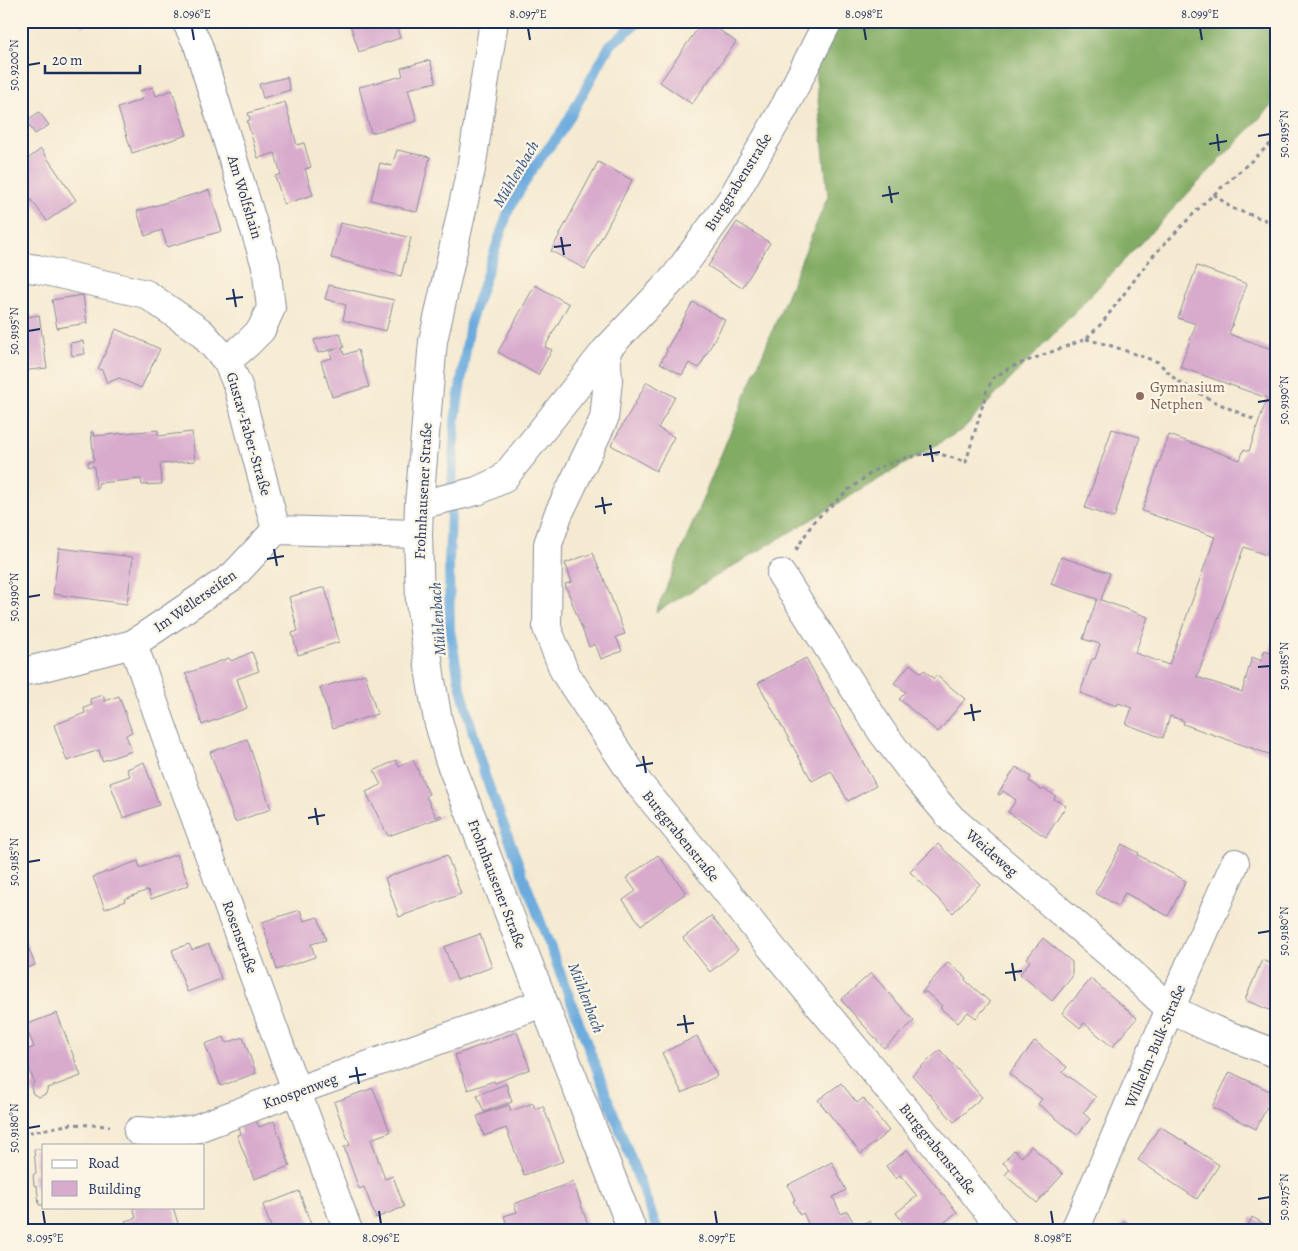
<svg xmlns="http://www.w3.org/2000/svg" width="1298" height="1251" font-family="Alegreya,serif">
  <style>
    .forest { fill: #82ac63; stroke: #4e6e60 }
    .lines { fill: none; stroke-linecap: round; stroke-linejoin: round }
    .stream { stroke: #6aaadd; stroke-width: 10 }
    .building { fill: #d8abcd }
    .minor-casing { stroke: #888c98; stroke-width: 30 }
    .secondary-casing { stroke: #888c98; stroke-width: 30 }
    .path { stroke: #888c98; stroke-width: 3; stroke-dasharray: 4 4; stroke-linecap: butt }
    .minor { stroke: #fff; stroke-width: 28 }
    .secondary { stroke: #fff; stroke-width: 28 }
    .ticks { fill: none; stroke: #1b2f5e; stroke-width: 2 }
    .education-dot { fill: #8d6e63; stroke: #fcf5e5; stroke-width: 2 }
    .labels { text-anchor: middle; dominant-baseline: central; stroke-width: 4.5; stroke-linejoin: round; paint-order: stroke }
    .street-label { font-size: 15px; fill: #1b2f5e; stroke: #fcf5e5 }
    .education-label { font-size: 15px; fill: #785e54; stroke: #fcf5e5; text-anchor: start }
    .water-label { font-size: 16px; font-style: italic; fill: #335484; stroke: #fcf5e5 }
    .neatline { fill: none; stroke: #1b2f5e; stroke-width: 2 }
    .ticks-label { font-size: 12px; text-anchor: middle; fill: #1b2f5e }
  </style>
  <rect width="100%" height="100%" fill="#fcf5e5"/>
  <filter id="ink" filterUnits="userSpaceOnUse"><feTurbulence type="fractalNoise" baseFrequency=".02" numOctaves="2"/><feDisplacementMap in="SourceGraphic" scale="10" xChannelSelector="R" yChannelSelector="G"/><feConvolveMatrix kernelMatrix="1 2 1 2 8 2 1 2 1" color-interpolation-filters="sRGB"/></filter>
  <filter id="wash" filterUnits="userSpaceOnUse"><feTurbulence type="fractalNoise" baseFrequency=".0096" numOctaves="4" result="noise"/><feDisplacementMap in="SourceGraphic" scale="20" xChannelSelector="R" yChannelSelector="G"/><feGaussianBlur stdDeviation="1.12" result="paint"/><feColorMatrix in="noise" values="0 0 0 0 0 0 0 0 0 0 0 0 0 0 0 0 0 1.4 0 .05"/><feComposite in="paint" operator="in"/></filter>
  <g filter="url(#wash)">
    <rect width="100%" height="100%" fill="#f5ead1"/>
    <polygon class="forest" points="810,21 1277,21 1277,100 963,429 656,612 828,196"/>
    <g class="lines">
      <polyline class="stream" points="640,21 610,45 563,129 534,167 509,209 470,323 455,421 449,561 450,630 459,681 484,773 658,1230"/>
    </g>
    <g id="blocks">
      <g class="building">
        <polygon points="79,21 107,21 102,25 89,22 83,27"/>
        <polygon points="349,21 395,21 400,38 359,52"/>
        <polygon points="703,21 707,21 736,42 692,104 660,82"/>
        <polygon points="430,60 436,82 408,89 417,121 371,133 359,87 403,76 401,68"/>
        <polygon points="287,77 290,90 263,98 259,84"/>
        <polygon points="153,87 156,96 172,90 187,135 132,153 118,108 143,99 140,91"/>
        <polygon points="285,102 297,145 304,143 311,167 305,169 313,195 284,204 275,176 281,174 275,153 258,158 247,121 250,120 248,113"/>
        <polygon points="39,112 49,125 35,134 26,121"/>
        <polygon points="41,149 76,200 47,221 28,196 21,200 21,164"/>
        <polygon points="397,150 430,157 417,212 371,200 380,163 392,166"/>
        <polygon points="598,162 632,180 585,269 551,251"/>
        <polygon points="209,190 222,231 167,247 162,230 145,236 137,211"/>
        <polygon points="737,222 770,243 742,288 708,266"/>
        <polygon points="340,223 364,228 365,226 411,238 401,276 331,258"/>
        <polygon points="1197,266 1247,284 1229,334 1277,351 1277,437 1269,460 1272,462 1269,471 1277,474 1277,559 1244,547 1197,677 1242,692 1252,657 1261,661 1265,650 1270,652 1273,641 1277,642 1277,757 1183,724 1184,721 1170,716 1163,738 1126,724 1132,708 1118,703 1117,706 1080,693 1092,659 1095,659 1100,644 1083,639 1097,599 1051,584 1061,557 1110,573 1101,600 1148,617 1135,653 1169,665 1215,537 1142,511 1169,435 1240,460 1244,449 1249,451 1267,398 1180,367 1196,324 1178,318"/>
        <polygon points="329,285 394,300 386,331 343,320 346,305 325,299"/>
        <polygon points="535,285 569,304 545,347 552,350 538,375 498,352"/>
        <polygon points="83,295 87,323 57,328 52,300"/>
        <polygon points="693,302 725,320 699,368 689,363 682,375 660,363 667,351 666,350"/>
        <polygon points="39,315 47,368 21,371 21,318"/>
        <polygon points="116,329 160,349 141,388 119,378 107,383 102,370 98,369"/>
        <polygon points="340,333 344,347 342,348 344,355 358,350 369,387 332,397 321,361 332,358 330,352 338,348 318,353 314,340"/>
        <polygon points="83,341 85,354 72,356 70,343"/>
        <polygon points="647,382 675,397 658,428 674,437 656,471 611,445"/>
        <polygon points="1112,429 1140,437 1114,518 1085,508"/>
        <polygon points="158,430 158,436 192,432 195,461 160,464 162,484 142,485 141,479 98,483 98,489 96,489 94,466 88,467 88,462 94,461 91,432 93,432 94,436"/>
        <polygon points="59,548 133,557 127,604 53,594"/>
        <polygon points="593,553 600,571 601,571 625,634 616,637 622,651 601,659 595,644 589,647 565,584 572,582 565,563"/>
        <polygon points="325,587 339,642 298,655 292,633 298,631 289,597"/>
        <polygon points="252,652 259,671 237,679 247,708 202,725 187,676 185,674 229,658 231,661"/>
        <polygon points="806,658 876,786 848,801 831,771 812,781 758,683"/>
        <polygon points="910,664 921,673 924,670 934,679 936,675 965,699 938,732 899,699 906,692 894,683"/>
        <polygon points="365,674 377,714 333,728 320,688"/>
        <polygon points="103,695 105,701 119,696 132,732 126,735 132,751 102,761 99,750 67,761 54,725 85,713 84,708 92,705 90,699"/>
        <polygon points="247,739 271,809 235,822 210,752"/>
        <polygon points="396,760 399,767 413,760 429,794 426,796 436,817 441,815 442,817 388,836 366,792 381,785 374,771"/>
        <polygon points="144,762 159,805 123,818 110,783 130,776 127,769"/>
        <polygon points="1016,767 1031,777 1029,781 1042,791 1044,789 1056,796 1054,799 1066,806 1046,837 1008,812 1016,800 1003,791 1000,795 998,794"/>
        <polygon points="938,844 980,884 953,913 910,872"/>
        <polygon points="1122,844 1139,853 1138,855 1186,881 1168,916 1125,893 1118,906 1095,893"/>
        <polygon points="177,854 189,885 151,899 148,890 124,899 125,901 105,909 93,877 138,861 140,868"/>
        <polygon points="447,855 461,894 399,917 385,878"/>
        <polygon points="658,855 686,893 641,925 623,900 636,891 626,878"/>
        <polygon points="300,910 304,921 318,917 326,940 311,944 315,957 277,970 262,922"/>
        <polygon points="711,916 738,950 710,972 683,938"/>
        <polygon points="21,928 35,965 21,970"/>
        <polygon points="480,934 492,967 457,980 444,947"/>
        <polygon points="1043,938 1072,962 1072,977 1052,1001 1020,974 1030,961 1027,958"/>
        <polygon points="189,944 192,950 209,944 221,979 187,992 172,950"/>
        <polygon points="1262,960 1277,966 1277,1013 1245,1000"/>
        <polygon points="948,962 966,978 965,980 990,1002 976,1018 968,1012 958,1023 940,1008 942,1006 925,991 923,994 922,992"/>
        <polygon points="871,973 914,1021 884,1048 841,1000"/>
        <polygon points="1091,979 1137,1018 1112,1047 1084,1023 1080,1028 1062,1013"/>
        <polygon points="57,1013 81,1076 48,1088 46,1094 39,1097 33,1094 31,1088 34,1082 23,1052 34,1047 25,1025"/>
        <polygon points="517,1032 530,1069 495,1083 494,1081 468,1090 455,1055"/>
        <polygon points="697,1036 717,1076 682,1093 662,1053"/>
        <polygon points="224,1037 226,1043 243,1037 256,1073 221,1086 205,1044"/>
        <polygon points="1035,1041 1067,1067 1063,1072 1096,1097 1083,1113 1090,1119 1077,1135 1038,1104 1042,1099 1009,1074"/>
        <polygon points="940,1050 982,1097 954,1122 912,1075"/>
        <polygon points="1230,1072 1274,1093 1256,1129 1212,1107"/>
        <polygon points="841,1083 857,1103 863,1098 889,1131 861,1154 818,1100"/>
        <polygon points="506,1084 512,1102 484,1112 477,1095"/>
        <polygon points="373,1088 390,1132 371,1139 385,1179 393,1176 404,1207 376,1218 364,1187 359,1189 344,1147 350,1145 334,1102"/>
        <polygon points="533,1103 535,1109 543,1106 564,1161 524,1175 506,1128 484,1136 477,1116 509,1105 511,1111"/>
        <polygon points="256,1121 259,1127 274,1121 290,1166 254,1179 237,1135 241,1134 239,1127"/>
        <polygon points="1160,1126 1219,1165 1197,1199 1138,1160"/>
        <polygon points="1031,1146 1063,1174 1037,1203 1005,1175 1010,1169 1003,1163 1014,1150 1022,1157"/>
        <polygon points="34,1149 44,1149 44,1205 39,1205 37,1186 34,1185 33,1175 36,1173"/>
        <polygon points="907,1150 957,1212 935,1230 909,1230 896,1213 917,1196 900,1175 896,1179 886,1166"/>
        <polygon points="832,1162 846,1190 833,1197 841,1214 847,1211 856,1227 870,1221 874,1230 818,1230 816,1226 811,1229 803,1213 800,1215 793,1201 795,1200 788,1185"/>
        <polygon points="573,1182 588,1225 577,1230 509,1230 504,1216 517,1212 514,1204"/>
        <polygon points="299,1191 313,1230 272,1230 263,1205"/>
        <polygon points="133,1207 173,1207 180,1230 127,1230 125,1221 136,1218"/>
        <polygon points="1252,1217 1275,1230 1246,1230"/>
        <polygon points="1124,1221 1138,1230 1118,1230"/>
      </g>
    </g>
  </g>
  <g filter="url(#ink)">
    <use href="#blocks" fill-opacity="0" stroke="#888c98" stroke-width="1"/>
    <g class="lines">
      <g class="minor-casing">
        <g id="minor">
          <polyline points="186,21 198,45 266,266 271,308 261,330 248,343 227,361"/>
          <polyline points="828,21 785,106 731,200 675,277 606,350 608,380 604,419 558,515 548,544 547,628 565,673 639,784 698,855 757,930 963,1179 1003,1230"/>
          <polyline points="21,267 37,269 146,294 201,332 227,361 238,386 276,530"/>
          <polyline points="419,505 477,491 503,479 606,350"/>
          <polyline points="781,574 882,732 916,777 952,819 1116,959 1170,1009 1212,1029 1277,1054"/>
          <polyline points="133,644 176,765 348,1230"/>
          <polyline points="21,671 32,670 133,644 233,576 276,530 418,534"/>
          <polyline points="138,1131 167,1133 195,1129 296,1091 543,1003"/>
          <polyline points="1075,1230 1170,1009 1235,863"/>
        </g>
      </g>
      <g class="secondary-casing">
        <polyline id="secondary" points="494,21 471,169 433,341 419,505 418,534 420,602 431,681 438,720 449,759 632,1230"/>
      </g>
      <g class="path">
        <polyline points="1214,194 1231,208 1277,224"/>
        <polyline points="1086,339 1112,346 1158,362 1176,380 1213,401 1255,420"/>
        <polyline points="796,550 814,521 847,491 878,468 904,458 924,454 940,454 966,462 987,390 993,378 1011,367 1086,339 1102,323 1151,258 1203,204 1277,138"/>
        <polyline points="21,1134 72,1124 110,1126"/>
      </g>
      <use href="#minor" class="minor"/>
      <use href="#secondary" class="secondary"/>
    </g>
  </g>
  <path class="ticks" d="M192,28L194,40M528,28L530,40M864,28L866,40M1200,28L1202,40M28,65L40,63M1217,134L1219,151M1258,136L1270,134M1209,144L1227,141M889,186L892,203M882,196L899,193M561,237L564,255M554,247L571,245M233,289L236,307M226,299L243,297M28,331L40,329M1258,402L1270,400M930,445L933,462M923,455L940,452M602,497L605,514M595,507L612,504M274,549L277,566M267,559L284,556M28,597L40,595M1258,667L1270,666M971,704L974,721M964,714L981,711M643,756L646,773M636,766L653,763M315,808L318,825M308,818L325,815M28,862L40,860M1258,933L1270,931M1012,963L1015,981M1005,973L1022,971M684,1015L687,1033M677,1025L694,1023M356,1067L359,1084M349,1077L366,1074M28,1128L40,1126M1258,1199L1270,1197M43,1211L45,1224M379,1211L381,1224M715,1211L717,1224M1051,1211L1053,1224"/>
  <circle class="education-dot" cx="1140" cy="396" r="5"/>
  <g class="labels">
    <g class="street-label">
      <text transform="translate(738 182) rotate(-58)">Burggrabenstraße</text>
      <text transform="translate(245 197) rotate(73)">Am Wolfshain</text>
      <text transform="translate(249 434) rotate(74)">Gustav-Faber-Straße</text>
      <text transform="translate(423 491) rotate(-87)">Frohnhausener Straße</text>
      <text transform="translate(195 601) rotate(-35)">Im Wellerseifen</text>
      <text transform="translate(681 836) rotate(51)">Burggrabenstraße</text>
      <text transform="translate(992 853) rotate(41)">Weideweg</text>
      <text transform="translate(497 884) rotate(69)">Frohnhausener Straße</text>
      <text transform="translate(240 937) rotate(70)">Rosenstraße</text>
      <text transform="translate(1155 1046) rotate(-67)">Wilhelm-Bulk-Straße</text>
      <text transform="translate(300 1091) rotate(-20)">Knospenweg</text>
      <text transform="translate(938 1149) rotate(51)">Burggrabenstraße</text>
    </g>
    <g class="education-label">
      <text x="1150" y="387">Gymnasium<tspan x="1150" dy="17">Netphen</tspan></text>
    </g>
    <g class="water-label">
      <text transform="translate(516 174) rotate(-59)">Mühlenbach</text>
      <text transform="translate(438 619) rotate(-94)">Mühlenbach</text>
      <text transform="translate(586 998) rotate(69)">Mühlenbach</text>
    </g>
  </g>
  <rect width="1298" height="1251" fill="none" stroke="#fcf5e5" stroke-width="55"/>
  <rect x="42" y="1144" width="162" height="65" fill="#fcf5e5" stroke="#a2a6af"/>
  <rect x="52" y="1160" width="25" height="8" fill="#ffffff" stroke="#a2a6af"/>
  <text x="88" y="1168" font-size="15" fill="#1b2f5e">Road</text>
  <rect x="52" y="1181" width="25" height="15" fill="#d8abcd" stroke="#a2a6af"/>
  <text x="88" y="1194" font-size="15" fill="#1b2f5e">Building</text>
  <path d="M45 65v8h95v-8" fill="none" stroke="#1b2f5e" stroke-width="2.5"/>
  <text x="52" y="65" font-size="15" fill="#1b2f5e" stroke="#fcf5e5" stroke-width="4" paint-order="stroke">20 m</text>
  <rect x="28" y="28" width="1242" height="1196" class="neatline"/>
  <g class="ticks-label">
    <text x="192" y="18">8.096°E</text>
    <text x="528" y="18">8.097°E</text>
    <text x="864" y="18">8.098°E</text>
    <text x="1200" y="18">8.099°E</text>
    <text transform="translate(14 65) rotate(-90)" y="4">50.9200°N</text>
    <text transform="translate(1284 134) rotate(-90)" y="4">50.9195°N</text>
    <text transform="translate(14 331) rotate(-90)" y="4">50.9195°N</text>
    <text transform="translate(1284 400) rotate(-90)" y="4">50.9190°N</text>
    <text transform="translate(14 597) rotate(-90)" y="4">50.9190°N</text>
    <text transform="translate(1284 666) rotate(-90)" y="4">50.9185°N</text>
    <text transform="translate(14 862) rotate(-90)" y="4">50.9185°N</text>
    <text transform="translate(1284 931) rotate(-90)" y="4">50.9180°N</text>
    <text transform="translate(14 1128) rotate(-90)" y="4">50.9180°N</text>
    <text transform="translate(1284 1197) rotate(-90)" y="4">50.9175°N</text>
    <text x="45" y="1242">8.095°E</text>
    <text x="381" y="1242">8.096°E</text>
    <text x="717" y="1242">8.097°E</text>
    <text x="1053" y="1242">8.098°E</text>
  </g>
</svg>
